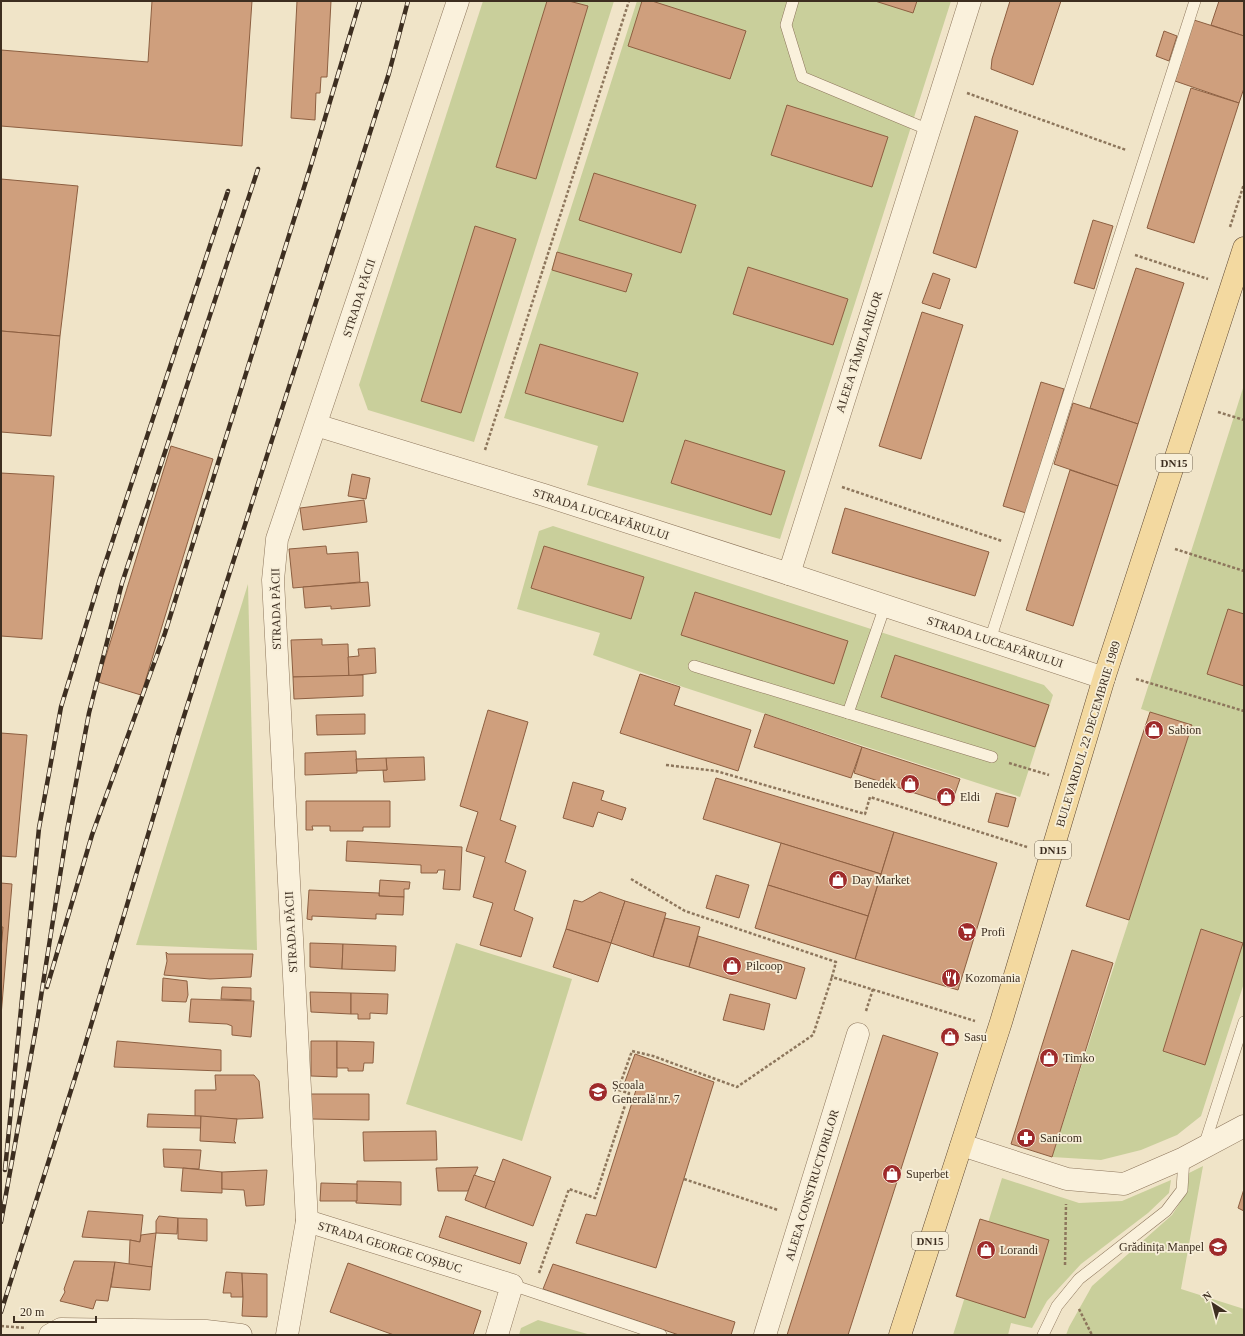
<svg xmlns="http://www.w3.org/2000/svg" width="1245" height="1336" font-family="Georgia,serif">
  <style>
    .green { fill: #c9cf9b }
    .building { fill: #cf9f7d; stroke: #8d5f41 }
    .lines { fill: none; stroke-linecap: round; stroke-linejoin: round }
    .lane-casing { stroke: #8d765c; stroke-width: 12 }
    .street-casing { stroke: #8d765c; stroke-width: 23 }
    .primary-casing { stroke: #5b4430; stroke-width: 23 }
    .path { stroke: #8d765c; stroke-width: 2.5; stroke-dasharray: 3 2; stroke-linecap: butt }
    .lane { stroke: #faf1dc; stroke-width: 11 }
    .street { stroke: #faf1dc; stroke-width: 22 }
    .primary { stroke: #f3d9a0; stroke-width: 22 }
    .rail-casing { stroke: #3d2e20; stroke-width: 4.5 }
    .rail { stroke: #f7eed8; stroke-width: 3; stroke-dasharray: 9; stroke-linecap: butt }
    .labels { text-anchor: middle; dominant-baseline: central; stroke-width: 3.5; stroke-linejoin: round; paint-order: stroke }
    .shield { fill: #f7eed8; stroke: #756857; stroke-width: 1 }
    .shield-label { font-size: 11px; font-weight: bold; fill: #3d2e20 }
    .street-label { font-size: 12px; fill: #3d2e20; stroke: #f7eed8 }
    .poi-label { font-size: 12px; fill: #3d2e20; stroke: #f7eed8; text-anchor: start }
  </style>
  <rect width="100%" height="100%" fill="#f0e4c8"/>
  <g class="green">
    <polygon points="483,1 614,1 474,442 368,410 359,385"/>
    <polygon points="637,1 951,1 780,539 587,485 598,446 504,418"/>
    <polygon points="1244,385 1244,983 1201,1116 1177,1135 1141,1150 1101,1160 1052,1157 1192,726 1141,709"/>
    <polygon points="553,526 1044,685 1053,695 1020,797 683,687 593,655 600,633 517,609 539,531"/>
    <polygon points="248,584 257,950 136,945"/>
    <polygon points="456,943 572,979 522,1141 406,1104"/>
    <polygon points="1203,1166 1181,1289 1244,1309 1244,1335 1066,1335 1069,1327 1092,1286 1172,1215 1187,1192 1189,1173"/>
    <polygon points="1002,1178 1079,1203 1122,1201 1171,1180 1169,1193 1148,1213 1081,1264 1047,1301 1032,1328 1011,1323 1008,1335 953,1335"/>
    <polygon points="538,1320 591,1335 519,1335 521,1328"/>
  </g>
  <g class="building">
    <polygon points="152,1 252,1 242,146 1,126 1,50 148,62"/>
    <polygon points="297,1 331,1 327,77 321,77 320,93 316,93 315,120 291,118"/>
    <polygon points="547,1 569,1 588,6 536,179 496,167"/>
    <polygon points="642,1 652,1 746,31 730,79 628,46"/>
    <polygon points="875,1 917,1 913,13"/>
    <polygon points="1010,1 1061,1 1033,85 991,69 992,59"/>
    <polygon points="1219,1 1244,1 1244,36 1211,25"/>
    <polygon points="1194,20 1244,36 1244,88 1239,103 1175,81"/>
    <polygon points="1164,31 1177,36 1169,61 1156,56"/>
    <polygon points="1191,88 1239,103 1194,243 1147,228"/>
    <polygon points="787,105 888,137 872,187 771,155"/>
    <polygon points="975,116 1018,131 976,268 933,253"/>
    <polygon points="594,173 696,205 681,253 579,220"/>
    <polygon points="1,179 78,186 60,336 1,331"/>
    <polygon points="1093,220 1113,226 1094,289 1074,283"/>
    <polygon points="475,226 516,239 461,413 421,401"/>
    <polygon points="557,252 632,274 626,292 552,270"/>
    <polygon points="748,267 848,299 833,345 733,314"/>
    <polygon points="1136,268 1184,283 1138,424 1090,408"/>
    <polygon points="933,273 950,279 940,309 922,303"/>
    <polygon points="922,312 963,325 921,459 879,446"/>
    <polygon points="1,331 60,336 51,436 1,432"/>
    <polygon points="540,344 638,373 623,422 525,393"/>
    <polygon points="1041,382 1064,389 1026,513 1003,506"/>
    <polygon points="1073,403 1138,424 1118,486 1054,464"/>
    <polygon points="685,440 785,471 771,515 671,483"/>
    <polygon points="171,446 213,459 141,695 98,682"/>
    <polygon points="1070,470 1118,486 1073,626 1026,610"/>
    <polygon points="1,473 54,476 42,639 1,636"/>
    <polygon points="352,474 370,478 366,499 348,496"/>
    <polygon points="364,500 367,522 303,530 300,508"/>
    <polygon points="845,508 989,552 975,596 832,553"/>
    <polygon points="326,546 327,554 358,552 360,582 293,588 289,549"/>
    <polygon points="544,546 644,577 631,619 531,588"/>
    <polygon points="368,582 370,606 331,609 331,606 305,608 303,587"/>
    <polygon points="695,592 848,641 834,684 681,635"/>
    <polygon points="1228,609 1244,614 1244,686 1207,674"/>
    <polygon points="322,639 322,645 348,644 349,676 293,677 291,640"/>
    <polygon points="375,648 376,673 349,676 348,657 359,656 358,649"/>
    <polygon points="895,655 1049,705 1035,747 881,697"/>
    <polygon points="640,674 680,687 674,705 751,730 738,771 620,733"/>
    <polygon points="363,675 363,696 294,699 293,677"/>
    <polygon points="488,710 528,722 500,820 516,826 505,862 526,871 514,910 533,918 521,957 480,945 493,903 473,897 485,857 466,851 478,812 460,806"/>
    <polygon points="1150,712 1192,725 1129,920 1086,906"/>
    <polygon points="365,714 365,734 317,735 316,715"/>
    <polygon points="765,714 862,747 851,778 754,747"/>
    <polygon points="1,733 27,735 16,857 1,856"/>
    <polygon points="862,747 960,779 951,805 854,773"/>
    <polygon points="356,751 357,773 305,775 305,753"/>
    <polygon points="424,757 425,780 384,782 383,770 387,770 386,758"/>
    <polygon points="386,758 387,770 357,771 356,759"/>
    <polygon points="716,778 894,832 881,874 703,819"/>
    <polygon points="573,782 604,791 601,800 626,808 622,820 598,812 593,827 563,818"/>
    <polygon points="996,793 1016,798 1008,827 988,822"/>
    <polygon points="306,801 390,801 390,827 363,827 363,831 330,831 330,826 312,826 313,830 306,830"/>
    <polygon points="894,832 997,863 958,990 855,959"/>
    <polygon points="347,841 462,847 460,890 443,889 445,870 438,870 437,873 421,873 421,865 346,861"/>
    <polygon points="781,843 881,874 868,916 768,885"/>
    <polygon points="716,875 749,885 739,918 706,908"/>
    <polygon points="380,880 410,882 409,889 404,889 404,897 379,896"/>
    <polygon points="1,883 12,884 1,1016"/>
    <polygon points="768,885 868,916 855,959 755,928"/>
    <polygon points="309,890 379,893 379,896 404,897 403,915 376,914 376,919 312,916 312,920 307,919"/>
    <polygon points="600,892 625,901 611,943 566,929 574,900 582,902"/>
    <polygon points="625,901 666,913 653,957 611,943"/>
    <polygon points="665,918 700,927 689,967 653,957"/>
    <polygon points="1,927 3,927 1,950"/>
    <polygon points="566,929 611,943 598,982 553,967"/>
    <polygon points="1201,929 1243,943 1205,1065 1163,1051"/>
    <polygon points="698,936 805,968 796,999 689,967"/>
    <polygon points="310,943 343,944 342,969 310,967"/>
    <polygon points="343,944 396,946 395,971 342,969"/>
    <polygon points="1072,950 1113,963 1052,1157 1011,1144"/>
    <polygon points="166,952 168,954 253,954 251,977 210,979 164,975 167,961"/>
    <polygon points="163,978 187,981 188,995 186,1002 162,1001"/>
    <polygon points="222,987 251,988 251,1000 221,999"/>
    <polygon points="310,992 351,993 351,1014 311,1012"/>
    <polygon points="351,993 388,994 387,1014 370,1013 370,1019 358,1019 358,1014 351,1014"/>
    <polygon points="730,994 770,1004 764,1030 723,1020"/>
    <polygon points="191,999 254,1001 251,1037 232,1035 232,1026 227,1024 189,1022"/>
    <polygon points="883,1035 938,1053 848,1335 787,1335"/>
    <polygon points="117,1041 221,1050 221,1071 114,1067"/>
    <polygon points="311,1041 337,1041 337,1077 311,1076"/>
    <polygon points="337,1041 374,1042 373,1063 364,1063 363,1071 348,1071 348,1068 337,1068"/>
    <polygon points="635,1054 714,1082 656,1268 576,1243 586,1214 596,1216 636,1090 623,1087"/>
    <polygon points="215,1075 254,1075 259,1081 263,1118 237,1119 195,1117 195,1090 216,1090"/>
    <polygon points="311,1094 369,1094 369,1120 312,1119"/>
    <polygon points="148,1114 201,1116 201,1128 147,1127"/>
    <polygon points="201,1116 237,1119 234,1141 236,1143 200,1141"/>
    <polygon points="436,1131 437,1160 364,1161 363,1132"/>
    <polygon points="163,1149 201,1150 199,1169 164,1167"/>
    <polygon points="503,1159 551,1177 533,1226 485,1208"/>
    <polygon points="478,1167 468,1191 438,1191 436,1168"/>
    <polygon points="183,1168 222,1172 222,1193 181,1191"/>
    <polygon points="267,1170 264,1205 246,1206 244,1190 222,1189 222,1172"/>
    <polygon points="474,1175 495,1182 485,1208 465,1200"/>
    <polygon points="357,1181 401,1182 401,1205 356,1203"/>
    <polygon points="321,1183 357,1184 357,1201 320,1201"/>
    <polygon points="1244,1189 1244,1211 1238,1208"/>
    <polygon points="88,1211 143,1215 140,1242 130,1240 82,1237"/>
    <polygon points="159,1216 178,1218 177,1234 156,1233 156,1221"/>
    <polygon points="446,1216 527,1243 520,1264 439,1237"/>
    <polygon points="178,1218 207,1219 207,1241 178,1239"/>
    <polygon points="980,1219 1049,1240 1025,1318 956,1296"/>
    <polygon points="156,1233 152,1267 129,1265 130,1240 140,1242 141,1235"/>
    <polygon points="74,1261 115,1262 108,1301 96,1300 93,1309 60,1301 65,1292 64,1289"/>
    <polygon points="115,1262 152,1267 150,1290 111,1287"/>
    <polygon points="348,1263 481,1311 473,1335 394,1335 330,1312"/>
    <polygon points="553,1264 735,1322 731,1335 679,1335 543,1289"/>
    <polygon points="226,1272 242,1273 243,1297 231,1297 231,1293 223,1293"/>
    <polygon points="242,1273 267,1274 267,1317 242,1316 243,1297"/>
  </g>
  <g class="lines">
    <g class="lane-casing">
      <g id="lane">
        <polyline points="793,1 786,25 802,77 929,130"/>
        <polyline points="990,640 1195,1"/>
        <polyline points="694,666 992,757"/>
        <polyline points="848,713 885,606"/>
        <polyline points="1204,1146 1244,1022"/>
        <polyline points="512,1285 661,1335"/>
        <polyline points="1043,1335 1057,1306 1079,1279 1166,1211 1182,1190 1184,1158"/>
      </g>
    </g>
    <g class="street-casing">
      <g id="street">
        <polyline points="316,425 544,495 789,574 1104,678"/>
        <polyline points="789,574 970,1"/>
        <polyline points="961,1147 965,1146 1067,1179 1124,1184 1184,1158 1244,1126"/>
        <polyline points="307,1221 512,1285 497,1335"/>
        <polyline points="50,1335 61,1329 206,1331 241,1335"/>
        <polyline points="287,1335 307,1221 273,580 277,539 458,1"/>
        <polyline points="765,1335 858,1034"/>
      </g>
    </g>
    <g class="primary-casing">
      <polyline id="primary" points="900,1335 1001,1022 1104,678 1244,248"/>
    </g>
    <g class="path">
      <polyline points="967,93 1126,150"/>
      <polyline points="1230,227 1244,184"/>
      <polyline points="1135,255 1208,279"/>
      <polyline points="1218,412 1244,420"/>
      <polyline points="485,450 629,1"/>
      <polyline points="842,487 1002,541"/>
      <polyline points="1175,549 1244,571"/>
      <polyline points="1136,679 1244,711"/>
      <polyline points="1009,763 1049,775"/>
      <polyline points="666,765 716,771 865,814 870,797 1027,847"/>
      <polyline points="631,879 685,911 836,962 832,977 975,1021"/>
      <polyline points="866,1011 873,989"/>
      <polyline points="684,1179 778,1210"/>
      <polyline points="1065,1265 1066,1204"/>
      <polyline points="539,1273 569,1189 595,1198 629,1093 618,1090 632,1051 653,1056 737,1087 813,1035 832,977"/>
      <polyline points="1079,1309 1092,1335"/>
      <polyline points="1,1326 26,1328"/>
    </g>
    <use href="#lane" class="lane"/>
    <use href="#street" class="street"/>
    <use href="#primary" class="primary"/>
    <g class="rail-casing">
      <g id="rail">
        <polyline points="47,987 92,835 165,633 311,165 360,1"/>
        <polyline points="5,1170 39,828 61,707 100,579 228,191"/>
        <polyline points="1,1222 37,1022 67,831 89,713 122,583 258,169"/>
        <polyline points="1,1312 80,1062 177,738 389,73 408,1"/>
      </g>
    </g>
    <use href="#rail" class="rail"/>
  </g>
  <defs>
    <g id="shop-disc" transform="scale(1)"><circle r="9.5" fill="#9e2a2b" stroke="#f7eed8"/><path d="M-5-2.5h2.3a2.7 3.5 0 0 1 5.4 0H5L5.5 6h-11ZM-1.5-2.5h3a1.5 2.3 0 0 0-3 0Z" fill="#fff"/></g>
    <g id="supermarket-disc" transform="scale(1)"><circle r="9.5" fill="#9e2a2b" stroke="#f7eed8"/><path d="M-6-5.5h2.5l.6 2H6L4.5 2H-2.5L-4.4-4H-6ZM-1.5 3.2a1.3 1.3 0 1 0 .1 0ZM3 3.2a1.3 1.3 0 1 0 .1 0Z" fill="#fff"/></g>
    <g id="restaurant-disc" transform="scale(1)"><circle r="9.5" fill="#9e2a2b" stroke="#f7eed8"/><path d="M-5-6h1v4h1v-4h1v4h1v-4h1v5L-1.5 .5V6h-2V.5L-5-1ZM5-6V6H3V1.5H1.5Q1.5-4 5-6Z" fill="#fff"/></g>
    <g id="school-disc" transform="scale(1)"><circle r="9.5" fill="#9e2a2b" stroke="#f7eed8"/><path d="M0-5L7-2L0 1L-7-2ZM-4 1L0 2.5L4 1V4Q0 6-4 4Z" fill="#fff"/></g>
    <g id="pharmacy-disc" transform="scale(1)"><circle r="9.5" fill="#9e2a2b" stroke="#f7eed8"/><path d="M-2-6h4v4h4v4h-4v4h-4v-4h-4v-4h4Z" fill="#fff"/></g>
  </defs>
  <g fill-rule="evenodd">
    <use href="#shop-disc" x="1154" y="730"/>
    <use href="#shop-disc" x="910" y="784"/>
    <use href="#shop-disc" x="946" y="797"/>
    <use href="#shop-disc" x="838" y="880"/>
    <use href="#supermarket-disc" x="967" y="932"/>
    <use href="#shop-disc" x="732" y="966"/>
    <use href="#restaurant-disc" x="951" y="978"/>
    <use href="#shop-disc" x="950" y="1037"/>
    <use href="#shop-disc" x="1049" y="1058"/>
    <use href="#school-disc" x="598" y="1092"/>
    <use href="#pharmacy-disc" x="1026" y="1138"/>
    <use href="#shop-disc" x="892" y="1174"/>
    <use href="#school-disc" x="1218" y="1247"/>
    <use href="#shop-disc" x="986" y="1250"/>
  </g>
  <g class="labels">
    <g class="shield">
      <rect x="1156" y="454" width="36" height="18" rx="3"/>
      <rect x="1035" y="841" width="36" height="18" rx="3"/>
      <rect x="912" y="1232" width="36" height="18" rx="3"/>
    </g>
    <g class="shield-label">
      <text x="1174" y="463">DN15</text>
      <text x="1053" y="850">DN15</text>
      <text x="930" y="1241">DN15</text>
    </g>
    <g class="street-label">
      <text transform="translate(359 298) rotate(-72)">STRADA PĂCII</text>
      <text transform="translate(859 352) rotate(-72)">ALEEA TÂMPLARILOR</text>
      <text transform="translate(601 514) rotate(18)">STRADA LUCEAFĂRULUI</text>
      <text transform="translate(276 609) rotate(-91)">STRADA PĂCII</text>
      <text transform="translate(995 642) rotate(18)">STRADA LUCEAFĂRULUI</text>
      <text transform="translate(1088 734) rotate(-73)">BULEVARDUL 22 DECEMBRIE 1989</text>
      <text transform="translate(291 932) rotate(-93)">STRADA PĂCII</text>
      <text transform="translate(812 1185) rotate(-73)">ALEEA CONSTRUCTORILOR</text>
      <text transform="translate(390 1247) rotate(17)">STRADA GEORGE COȘBUC</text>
    </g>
    <g class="poi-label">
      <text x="1168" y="730">Sabion</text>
      <text x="896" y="784" text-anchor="end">Benedek</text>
      <text x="960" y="797">Eldi</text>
      <text x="852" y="880">Day Market</text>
      <text x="981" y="932">Profi</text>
      <text x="746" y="966">Pilcoop</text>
      <text x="965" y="978">Kozomania</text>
      <text x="964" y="1037">Sasu</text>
      <text x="1063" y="1058">Timko</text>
      <text x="612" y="1085">Școala<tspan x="612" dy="14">Generală nr. 7</tspan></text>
      <text x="1040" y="1138">Sanicom</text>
      <text x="906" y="1174">Superbet</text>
      <text x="1204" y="1247" text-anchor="end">Grădinița Manpel</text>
      <text x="1000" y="1250">Lorandi</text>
    </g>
  </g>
  <rect width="1245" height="1336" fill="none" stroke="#3d2e20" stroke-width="4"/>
  <g transform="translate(1213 1304) rotate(324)" stroke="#f7eed8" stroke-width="3" paint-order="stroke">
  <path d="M0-3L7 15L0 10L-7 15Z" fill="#3d2e20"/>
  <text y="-6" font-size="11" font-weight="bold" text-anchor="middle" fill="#3d2e20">N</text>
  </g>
  <path d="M14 1316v6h82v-6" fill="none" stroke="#3d2e20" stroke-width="2"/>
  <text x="20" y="1316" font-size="12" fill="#3d2e20" stroke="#f7eed8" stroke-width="3" paint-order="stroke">20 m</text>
</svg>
